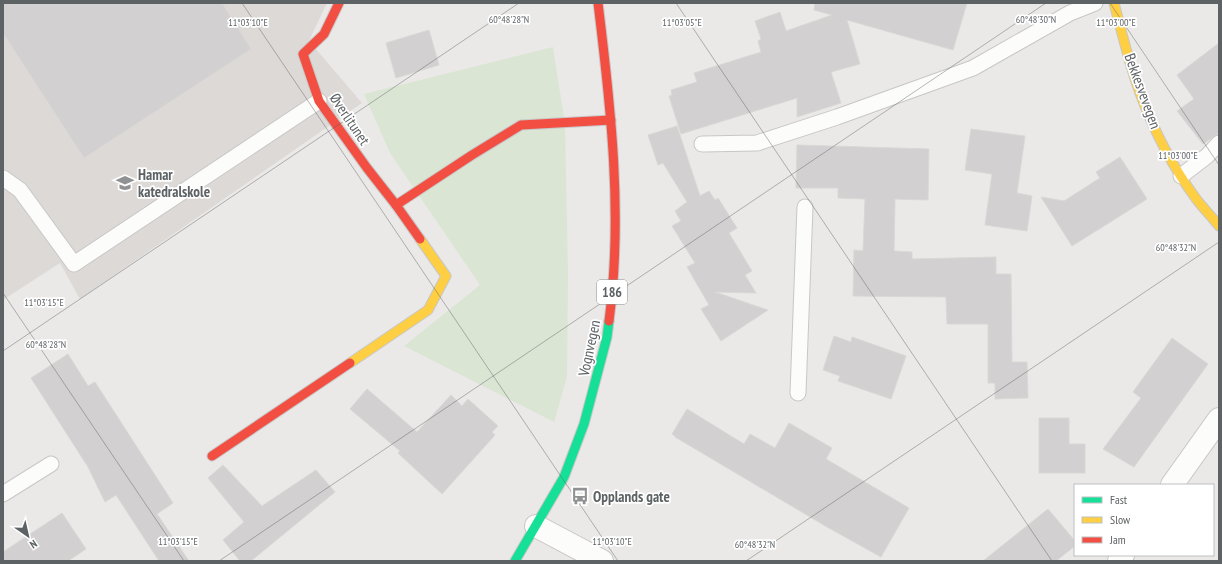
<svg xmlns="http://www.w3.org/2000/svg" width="1222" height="564" font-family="'PT Sans Narrow',sans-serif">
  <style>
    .education { fill: #ddd9d7 }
    .green { fill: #dae5d4 }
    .building { fill: #d2d0d0; stroke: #dad8d6 }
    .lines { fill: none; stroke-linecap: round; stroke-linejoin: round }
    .lane-casing { stroke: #c8c7c7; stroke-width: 17 }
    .street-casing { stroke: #c8c7c7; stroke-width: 24 }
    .fast-casing { stroke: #c7c7c7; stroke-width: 11 }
    .slow-casing { stroke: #c7c7c7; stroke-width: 11 }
    .jam-casing { stroke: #c7c7c7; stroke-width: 11 }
    .lane { stroke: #fcfcfb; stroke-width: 15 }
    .street { stroke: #fcfcfb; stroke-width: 22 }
    .fast { stroke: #16e098; stroke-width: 9 }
    .slow { stroke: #ffcf43; stroke-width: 9 }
    .jam { stroke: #f24e42; stroke-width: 9 }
    .ticks { fill: none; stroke: #5d6264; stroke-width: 1; stroke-opacity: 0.45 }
    .labels { text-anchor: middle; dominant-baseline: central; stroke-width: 3.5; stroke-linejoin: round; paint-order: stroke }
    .shield { fill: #fff; stroke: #8e9192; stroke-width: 1 }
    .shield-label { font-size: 14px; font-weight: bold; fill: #5d6264 }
    .street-label { font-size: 15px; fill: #5d6264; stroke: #fff }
    .poi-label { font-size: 15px; font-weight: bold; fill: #5d6264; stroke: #fff; text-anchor: start }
    .ticks-label { font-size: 10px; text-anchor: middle; fill: #5d6264; stroke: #fff; stroke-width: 3.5; stroke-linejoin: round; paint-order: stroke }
  </style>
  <rect width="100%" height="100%" fill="#ebe9e7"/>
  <polygon class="education" points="3,3 327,3 309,41 362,103 80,299 60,263 3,300"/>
  <polygon class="green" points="553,47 565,124 568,273 567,377 554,422 404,346 480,285 390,153 364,94"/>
  <g class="building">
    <polygon points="3,3 222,3 251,49 84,158 3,33"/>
    <polygon points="815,3 967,3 953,50 847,20 860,64 831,72 841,103 797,117 797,98 681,134 669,96 672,95 671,90 697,82 694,73 761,52 758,41 761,39 755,21 780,12 786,31 832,15 814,10"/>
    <polygon points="429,30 439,65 396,78 386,43"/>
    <polygon points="1219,43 1219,133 1203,144 1177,111 1194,99 1177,75"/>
    <polygon points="677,126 700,196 709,191 715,200 718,198 737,228 729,233 752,271 745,275 756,293 715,292 768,310 721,341 701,309 709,305 687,267 695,263 672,226 681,221 675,211 687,202 663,163 658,165 648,135"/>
    <polygon points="971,129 1025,136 1017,193 1032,196 1027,231 985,225 992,174 965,170"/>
    <polygon points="797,145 929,149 928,200 895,199 894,251 912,252 912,259 996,257 996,274 1011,274 1012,362 1027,362 1028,398 995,399 995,383 988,383 988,324 947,324 946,297 853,296 854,250 863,251 865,199 838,198 838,188 796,188"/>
    <polygon points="1120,157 1147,199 1072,246 1041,197 1064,201 1100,178 1096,172"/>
    <polygon points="834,336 851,342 852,337 906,356 891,399 838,381 840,376 823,370"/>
    <polygon points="1172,338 1208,364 1134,467 1103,449 1141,398 1133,392"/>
    <polygon points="68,354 88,386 95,382 173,503 157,514 189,561 159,561 116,495 105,502 88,467 31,378"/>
    <polygon points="367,389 417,432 451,395 462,406 468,399 498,426 492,432 495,435 442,494 398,453 400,451 350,409"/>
    <polygon points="687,409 744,444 750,434 775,448 789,423 832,448 826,459 909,508 881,557 827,527 675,437 675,436 672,434"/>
    <polygon points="1039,418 1069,418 1069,444 1085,444 1085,473 1039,473"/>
    <polygon points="223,465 262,506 316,470 335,492 251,561 240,561 223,540 244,522 208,478"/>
    <polygon points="1048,509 1075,541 1075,546 1056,561 983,561"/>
    <polygon points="62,513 86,549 68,561 3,561 3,552"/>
  </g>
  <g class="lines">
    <g class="lane-casing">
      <g id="lane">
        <polyline points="702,144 757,143 837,117 973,68 1070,13 1095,3"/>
        <polyline points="1181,176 1207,156 1219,143"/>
        <polyline points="3,178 20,190 74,264 319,101"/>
        <polyline points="798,393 805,207"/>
        <polyline points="3,494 51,464"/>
      </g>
    </g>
    <g class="street-casing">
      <g id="street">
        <polyline points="1172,485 1219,419"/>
        <polyline points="536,526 602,561"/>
        <polyline points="1119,561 1123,555"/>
      </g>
    </g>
    <g class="fast-casing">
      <polyline id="fast" points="515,561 564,477 584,424 607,337 609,321"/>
    </g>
    <g class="slow-casing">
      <g id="slow">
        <path d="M1114,3C1122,33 1129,64 1140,93C1154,131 1174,169 1197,200C1204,209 1212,217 1219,226"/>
        <polyline points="350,363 428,310 446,276 420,239"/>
      </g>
    </g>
    <g class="jam-casing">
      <g id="jam">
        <polyline points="339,3 324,34 303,54 319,101 367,168 396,205"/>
        <path d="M598,3C611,108 623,216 609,321"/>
        <polyline points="420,239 396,205 472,155 521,125 611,120"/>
        <polyline points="212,456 350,363"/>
      </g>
    </g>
    <use href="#lane" class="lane"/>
    <use href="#street" class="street"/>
    <use href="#fast" class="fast"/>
    <use href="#slow" class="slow"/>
    <use href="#jam" class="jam"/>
  </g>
  <path class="ticks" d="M242,3L618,561M676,3L1052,561M1110,3L1219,165M3,293L184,561M3,351L519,3M219,561L1046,3M746,561L1219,242"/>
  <defs>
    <g id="school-bare" transform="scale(1.38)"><path d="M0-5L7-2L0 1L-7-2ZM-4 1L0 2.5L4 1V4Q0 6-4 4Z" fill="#8f9192" stroke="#fff" stroke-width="2.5" paint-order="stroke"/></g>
    <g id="bus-bare" transform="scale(1.38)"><path d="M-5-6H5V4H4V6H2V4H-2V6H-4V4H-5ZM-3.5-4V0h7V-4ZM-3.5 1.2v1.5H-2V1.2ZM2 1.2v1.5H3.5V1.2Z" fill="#8f9192" stroke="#fff" stroke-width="2.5" paint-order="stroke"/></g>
  </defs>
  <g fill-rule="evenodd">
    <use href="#school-bare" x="125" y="183"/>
    <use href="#bus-bare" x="580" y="496"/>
  </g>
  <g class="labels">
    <rect class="shield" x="597" y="280" width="30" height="24" rx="3"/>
    <g class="shield-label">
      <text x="612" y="292">186</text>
    </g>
    <g class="street-label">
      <text transform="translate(1143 91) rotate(70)">Bekkesvevegen</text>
      <text transform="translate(350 119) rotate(56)">Øverlitunet</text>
      <text transform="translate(589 348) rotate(-78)">Vognvegen</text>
    </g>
    <g class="poi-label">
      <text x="138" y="174">Hamar<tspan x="138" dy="17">katedralskole</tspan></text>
      <text x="593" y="496">Opplands gate</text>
    </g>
  </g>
  <g class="ticks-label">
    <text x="509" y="23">60°48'28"N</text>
    <text x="1036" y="23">60°48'30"N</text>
    <text x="248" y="26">11°03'10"E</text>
    <text x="1116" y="26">11°03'00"E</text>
    <text x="682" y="26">11°03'05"E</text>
    <text x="1178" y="159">11°03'00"E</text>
    <text x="1176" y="251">60°48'32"N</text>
    <text x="44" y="306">11°03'15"E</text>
    <text x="46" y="348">60°48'28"N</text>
    <text x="178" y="545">11°03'15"E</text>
    <text x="612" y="545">11°03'10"E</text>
    <text x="755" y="548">60°48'32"N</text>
  </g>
  <rect width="1222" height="564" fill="none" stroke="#5d6264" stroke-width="8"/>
  <rect x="1074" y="484" width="140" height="72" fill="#ffffff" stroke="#bec0c1"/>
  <rect x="1082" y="497" width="20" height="6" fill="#16e098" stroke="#bec0c1"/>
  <text x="1110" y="504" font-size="12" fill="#5d6264">Fast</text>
  <rect x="1082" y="517" width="20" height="6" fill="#ffcf43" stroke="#bec0c1"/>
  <text x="1110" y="524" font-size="12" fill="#5d6264">Slow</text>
  <rect x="1082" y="537" width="20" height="6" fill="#f24e42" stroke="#bec0c1"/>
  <text x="1110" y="544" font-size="12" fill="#5d6264">Jam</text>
  <g transform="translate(28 536) rotate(146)" stroke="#ffffff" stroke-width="3" paint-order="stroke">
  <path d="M0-3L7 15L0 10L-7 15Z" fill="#5d6264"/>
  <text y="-6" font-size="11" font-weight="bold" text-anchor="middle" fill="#5d6264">N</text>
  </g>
</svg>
